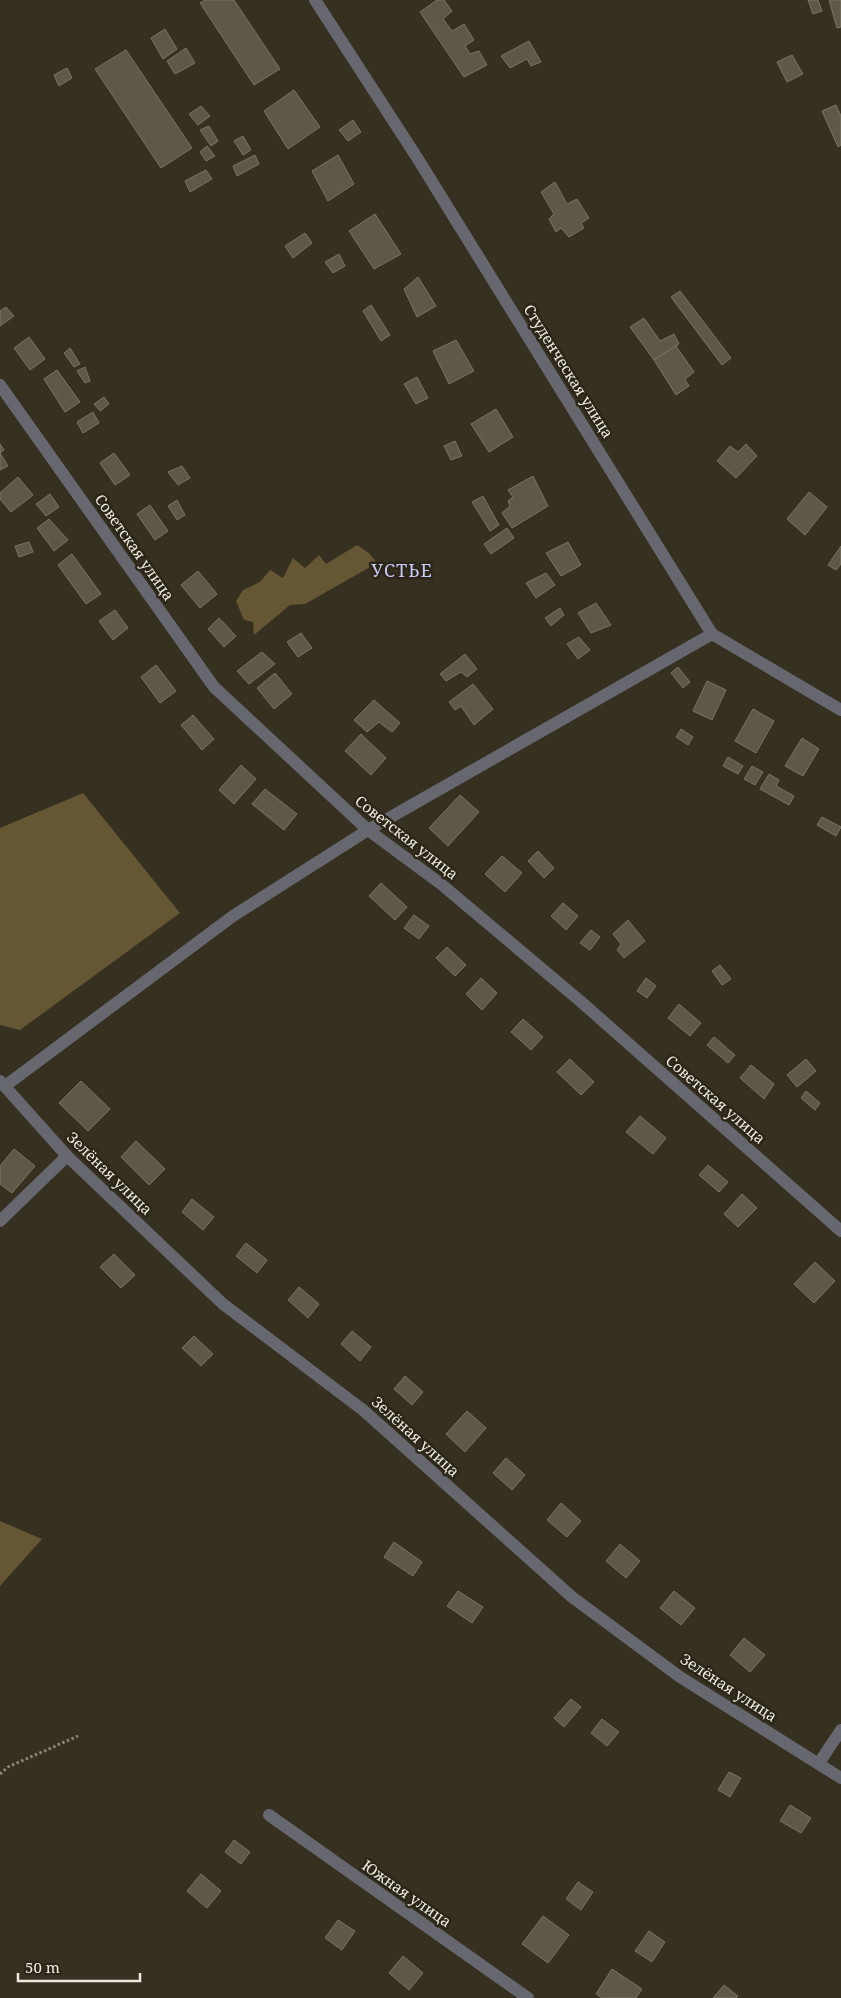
<svg xmlns="http://www.w3.org/2000/svg" width="841" height="1998" font-family="'Noto Serif',serif">
  <style>
    .green { fill: #655733 }
    .building { fill: #5e5848; stroke: #7a7463 }
    .lines { fill: none; stroke-linecap: round; stroke-linejoin: round }
    .path { stroke: #8a8579; stroke-width: 3; stroke-dasharray: 2.5 2.5; stroke-linecap: butt }
    .minor { stroke: #67686f; stroke-width: 12 }
    .labels { text-anchor: middle; dominant-baseline: central; stroke-width: 5; stroke-linejoin: round; paint-order: stroke }
    .street-label { font-size: 15px; fill: #efebe2; stroke: #2b2618 }
    .quarter-label { font-size: 18px; letter-spacing: 1px; fill: #c7caf6; stroke: #2b2618 }
  </style>
  <rect width="100%" height="100%" fill="#363021"/>
  <g class="green">
    <polygon points="357,545 369,553 377,563 305,604 290,605 254,635 253,622 244,620 236,601 243,590 260,582 270,570 283,578 293,558 305,568 319,555 326,564"/>
    <polygon points="83,793 180,913 20,1030 0,1025 0,828"/>
    <polygon points="0,1521 42,1539 0,1586"/>
  </g>
  <g class="building">
    <polygon points="205,0 234,0 280,69 254,85 200,3"/>
    <polygon points="437,0 444,0 452,11 443,19 452,31 464,24 474,40 465,46 470,54 479,51 487,65 464,77 420,12"/>
    <polygon points="808,0 818,0 822,11 813,14"/>
    <polygon points="829,0 841,0 841,27 837,28"/>
    <polygon points="165,29 177,49 163,59 151,38"/>
    <polygon points="529,41 541,62 531,66 527,59 510,68 501,56"/>
    <polygon points="186,48 195,63 175,74 167,61"/>
    <polygon points="126,50 192,148 161,168 95,69"/>
    <polygon points="792,55 803,74 787,82 777,62"/>
    <polygon points="67,68 72,78 59,86 54,75"/>
    <polygon points="294,90 320,127 288,149 264,111"/>
    <polygon points="836,105 841,116 841,145 838,147 822,111"/>
    <polygon points="201,106 210,116 198,125 189,114"/>
    <polygon points="353,120 361,132 348,141 339,130"/>
    <polygon points="209,126 218,141 211,146 200,130"/>
    <polygon points="243,136 251,150 243,155 234,141"/>
    <polygon points="207,146 215,156 206,161 200,152"/>
    <polygon points="255,155 259,164 237,176 233,166"/>
    <polygon points="338,155 354,184 328,201 312,171"/>
    <polygon points="206,170 212,179 190,192 185,181"/>
    <polygon points="555,182 567,204 577,199 589,218 581,223 584,228 569,237 561,228 556,232 549,219 554,214 541,192"/>
    <polygon points="375,214 401,254 374,269 349,231"/>
    <polygon points="305,233 312,243 293,258 285,246"/>
    <polygon points="339,254 345,266 333,273 325,262"/>
    <polygon points="418,277 436,306 417,317 404,289"/>
    <polygon points="680,291 731,358 722,365 671,297"/>
    <polygon points="371,305 390,335 381,341 363,311"/>
    <polygon points="6,307 14,316 0,326 0,311"/>
    <polygon points="644,318 660,341 674,334 679,344 654,360 630,327"/>
    <polygon points="29,337 45,359 30,370 14,348"/>
    <polygon points="456,340 474,371 449,384 433,351"/>
    <polygon points="676,346 694,372 685,379 689,386 676,395 654,360"/>
    <polygon points="70,348 80,364 74,367 64,353"/>
    <polygon points="85,367 90,381 85,383 77,371"/>
    <polygon points="57,370 80,402 65,412 44,379"/>
    <polygon points="417,377 428,398 416,404 404,384"/>
    <polygon points="104,397 109,404 100,411 94,404"/>
    <polygon points="496,409 513,437 489,452 471,424"/>
    <polygon points="93,412 99,423 83,433 77,422"/>
    <polygon points="455,441 462,456 451,460 444,446"/>
    <polygon points="0,444 4,450 0,453 8,466 0,470"/>
    <polygon points="746,444 757,456 736,478 717,461 730,446 738,452"/>
    <polygon points="114,453 130,475 115,485 100,463"/>
    <polygon points="182,466 190,478 178,485 168,472"/>
    <polygon points="533,476 548,506 512,528 502,513 510,506 508,501 513,497 508,490"/>
    <polygon points="18,477 33,495 11,512 0,499 0,493"/>
    <polygon points="809,492 827,507 805,535 787,519"/>
    <polygon points="50,494 59,507 46,516 36,504"/>
    <polygon points="483,496 499,525 490,531 472,502"/>
    <polygon points="177,500 185,515 177,520 168,506"/>
    <polygon points="150,505 168,531 155,540 137,514"/>
    <polygon points="49,519 68,540 54,551 37,528"/>
    <polygon points="507,528 514,538 491,554 484,544"/>
    <polygon points="29,542 33,552 19,557 15,546"/>
    <polygon points="568,542 581,565 561,576 546,553"/>
    <polygon points="841,546 841,564 836,570 828,565"/>
    <polygon points="72,554 101,594 86,604 58,565"/>
    <polygon points="198,571 217,594 200,608 181,585"/>
    <polygon points="546,573 555,585 536,598 526,583"/>
    <polygon points="596,603 611,625 591,633 578,613"/>
    <polygon points="560,608 564,615 551,626 545,618"/>
    <polygon points="115,610 128,628 113,640 99,621"/>
    <polygon points="219,618 236,636 224,647 208,629"/>
    <polygon points="301,633 312,648 298,657 287,642"/>
    <polygon points="579,637 590,650 578,659 567,644"/>
    <polygon points="262,652 275,664 249,684 237,671"/>
    <polygon points="465,654 477,669 467,677 461,672 446,681 440,674"/>
    <polygon points="156,665 176,691 160,703 141,677"/>
    <polygon points="678,667 690,682 683,688 671,673"/>
    <polygon points="275,673 292,694 274,709 257,688"/>
    <polygon points="707,681 726,690 712,720 693,711"/>
    <polygon points="473,684 493,709 474,725 461,706 455,710 449,702"/>
    <polygon points="374,700 400,723 392,732 379,722 367,732 354,720"/>
    <polygon points="753,709 774,721 756,753 735,741"/>
    <polygon points="193,715 214,739 202,750 181,725"/>
    <polygon points="681,729 693,737 688,745 676,737"/>
    <polygon points="361,734 386,758 371,775 345,751"/>
    <polygon points="802,738 819,749 803,776 785,766"/>
    <polygon points="728,757 743,766 738,774 723,766"/>
    <polygon points="241,765 256,779 234,804 219,790"/>
    <polygon points="752,766 763,772 755,785 744,779"/>
    <polygon points="769,774 779,780 776,786 794,796 789,805 760,789"/>
    <polygon points="265,789 297,814 284,830 252,804"/>
    <polygon points="460,795 479,812 448,846 429,828"/>
    <polygon points="822,817 841,827 836,836 817,825"/>
    <polygon points="538,851 554,868 544,878 528,861"/>
    <polygon points="502,856 522,873 505,892 485,874"/>
    <polygon points="381,883 407,907 395,920 369,896"/>
    <polygon points="563,903 578,916 566,930 551,916"/>
    <polygon points="414,915 429,926 419,939 404,928"/>
    <polygon points="628,920 645,941 624,958 617,950 621,944 613,934"/>
    <polygon points="591,930 600,937 590,950 580,943"/>
    <polygon points="447,947 466,965 455,976 436,958"/>
    <polygon points="720,965 731,979 722,985 712,971"/>
    <polygon points="481,978 497,993 482,1010 466,994"/>
    <polygon points="646,978 656,986 647,998 637,991"/>
    <polygon points="679,1004 701,1023 690,1036 668,1018"/>
    <polygon points="523,1019 543,1037 531,1050 511,1032"/>
    <polygon points="714,1037 735,1055 728,1063 707,1045"/>
    <polygon points="570,1059 594,1082 581,1095 557,1072"/>
    <polygon points="806,1059 816,1071 797,1087 787,1075"/>
    <polygon points="751,1065 774,1084 764,1099 740,1078"/>
    <polygon points="81,1081 110,1109 88,1131 59,1103"/>
    <polygon points="806,1091 820,1103 815,1110 801,1098"/>
    <polygon points="640,1116 666,1138 653,1154 626,1132"/>
    <polygon points="136,1141 165,1169 149,1185 121,1157"/>
    <polygon points="14,1149 35,1166 12,1193 0,1184 0,1166"/>
    <polygon points="708,1165 728,1182 719,1192 699,1175"/>
    <polygon points="742,1194 757,1208 738,1227 724,1214"/>
    <polygon points="192,1199 214,1217 203,1230 182,1212"/>
    <polygon points="246,1243 267,1260 257,1273 236,1256"/>
    <polygon points="114,1254 135,1275 121,1288 100,1267"/>
    <polygon points="815,1262 835,1281 814,1303 794,1284"/>
    <polygon points="299,1287 319,1304 308,1318 288,1300"/>
    <polygon points="352,1331 371,1347 360,1361 341,1344"/>
    <polygon points="194,1336 213,1354 201,1366 182,1348"/>
    <polygon points="405,1376 423,1392 412,1405 394,1389"/>
    <polygon points="467,1411 486,1428 465,1452 446,1434"/>
    <polygon points="506,1458 525,1475 512,1490 493,1473"/>
    <polygon points="561,1503 581,1521 567,1537 547,1520"/>
    <polygon points="394,1542 422,1562 413,1576 384,1557"/>
    <polygon points="620,1544 640,1561 626,1578 606,1561"/>
    <polygon points="458,1591 483,1607 472,1623 447,1606"/>
    <polygon points="674,1591 695,1608 681,1625 660,1608"/>
    <polygon points="744,1638 765,1655 750,1672 730,1655"/>
    <polygon points="571,1699 581,1707 564,1727 554,1718"/>
    <polygon points="602,1719 619,1732 607,1746 591,1733"/>
    <polygon points="729,1772 741,1778 730,1797 718,1790"/>
    <polygon points="790,1805 811,1818 801,1833 780,1821"/>
    <polygon points="234,1840 250,1852 241,1864 225,1852"/>
    <polygon points="201,1874 221,1891 207,1908 187,1891"/>
    <polygon points="578,1882 593,1892 581,1910 566,1899"/>
    <polygon points="543,1916 569,1935 548,1963 522,1944"/>
    <polygon points="338,1920 355,1931 342,1950 325,1938"/>
    <polygon points="649,1931 665,1942 652,1962 635,1951"/>
    <polygon points="403,1956 423,1973 409,1990 389,1973"/>
    <polygon points="612,1969 642,1989 636,1998 602,1998 596,1994"/>
    <polygon points="724,1985 738,1996 736,1998 713,1998"/>
  </g>
  <g class="lines">
    <polyline class="path" points="0,1774 8,1767 78,1736"/>
    <g class="minor">
      <polyline points="315,0 416,156 712,634 841,710"/>
      <polyline points="0,385 214,687 368,830 441,884 579,1000 841,1231"/>
      <polyline points="0,1081 67,1156 223,1304 363,1410 572,1597 680,1677 841,1778"/>
      <polyline points="5,1086 233,916 368,830 712,634"/>
      <polyline points="0,1221 67,1156"/>
      <polyline points="819,1763 841,1730"/>
      <polyline points="269,1815 528,1998"/>
    </g>
  </g>
  <g class="labels">
    <g class="street-label">
      <text transform="translate(569 371) rotate(58)">Студенческая улица</text>
      <text transform="translate(135 547) rotate(55)">Советская улица</text>
      <text transform="translate(407 837) rotate(38)">Советская улица</text>
      <text transform="translate(716 1099) rotate(41)">Советская улица</text>
      <text transform="translate(110 1173) rotate(44)">Зелёная улица</text>
      <text transform="translate(416 1436) rotate(42)">Зелёная улица</text>
      <text transform="translate(729 1687) rotate(33)">Зелёная улица</text>
      <text transform="translate(407 1893) rotate(35)">Южная улица</text>
    </g>
    <g class="quarter-label">
      <text x="402" y="570">УСТЬЕ</text>
    </g>
  </g>
  <path d="M18 1973v8h122v-8" fill="none" stroke="#efebe2" stroke-width="2.5"/>
  <text x="25" y="1973" font-size="15" fill="#efebe2" stroke="#2b2618" stroke-width="4" paint-order="stroke">50 m</text>
</svg>
